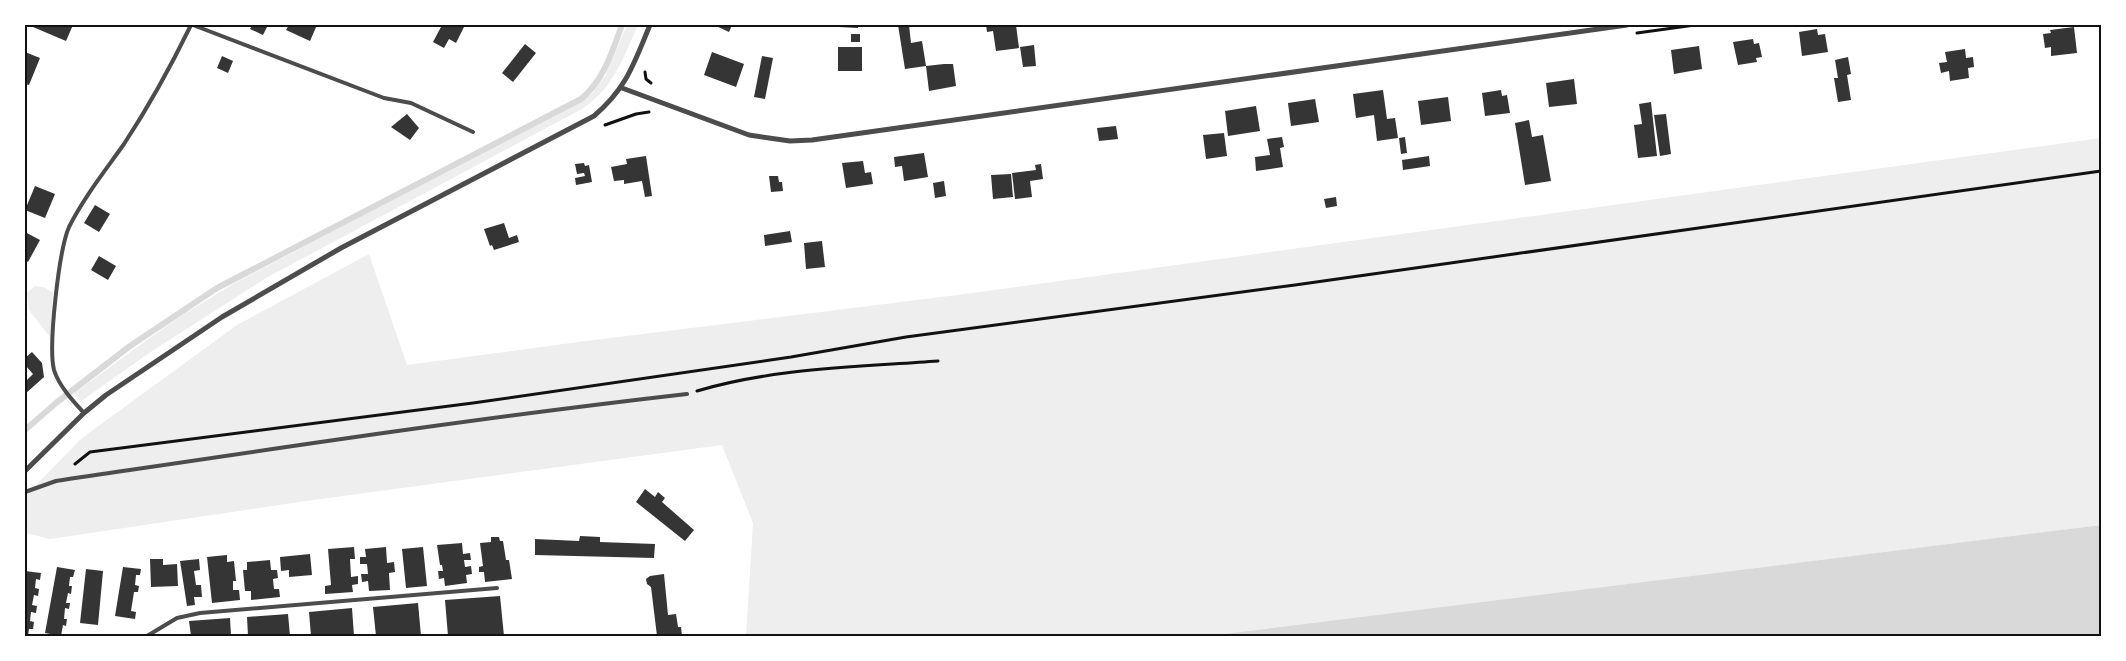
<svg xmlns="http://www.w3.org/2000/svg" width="2126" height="661" font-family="Signika,sans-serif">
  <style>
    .green { fill: #eee }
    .water { fill: #d9d9d9 }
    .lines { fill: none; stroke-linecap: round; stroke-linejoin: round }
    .stream { stroke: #d9d9d9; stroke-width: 6 }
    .building { fill: #353535 }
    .path { stroke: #111; stroke-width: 3 }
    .service { stroke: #4c4c4c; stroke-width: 4 }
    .minor { stroke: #4c4c4c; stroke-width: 5 }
    .neatline { fill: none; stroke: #111; stroke-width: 2 }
  </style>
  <rect width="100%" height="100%" fill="#fff"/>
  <g class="green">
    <path d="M627,25H638C622,60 615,86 582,109L266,278L149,353L80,402L74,393L176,319L233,284L591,95L605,76Z"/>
    <polygon points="2101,138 2101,525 1208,636 746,636 753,523 722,445 306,501 50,539 25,533 25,496 82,438 237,325 369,254 407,365 578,342 965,294"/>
    <polygon points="35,286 44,287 53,293 50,337 29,310 27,293"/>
  </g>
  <polygon class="water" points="2101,525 2101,636 1208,636"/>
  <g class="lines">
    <path class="stream" d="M25,430L56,403L130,346L217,288L581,99C604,80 612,52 622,25"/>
  </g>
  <g class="building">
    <polygon points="34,25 73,25 66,41 33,27"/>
    <polygon points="252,25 268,25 263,35 250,29"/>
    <polygon points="289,25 317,25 310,41 286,30"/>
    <polygon points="442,25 465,25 456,43 449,39 444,48 433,42"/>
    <polygon points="714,25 732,25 729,32"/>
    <polygon points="839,25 858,25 858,28 839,27"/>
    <polygon points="898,25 909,25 911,43 922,41 926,66 905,69"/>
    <polygon points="986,25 1016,25 1019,48 996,51 993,31 987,32"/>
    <polygon points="2074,27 2077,53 2051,56 2051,47 2045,48 2043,34 2051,33 2050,30"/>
    <polygon points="1817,29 1818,35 1825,34 1828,52 1802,56 1799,32"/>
    <rect x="851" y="34" width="9" height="8"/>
    <polygon points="1753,39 1754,44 1759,43 1762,57 1756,58 1757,62 1738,65 1733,42"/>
    <polygon points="525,44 536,53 513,82 502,73"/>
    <polygon points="1034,45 1036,66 1023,67 1020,47"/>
    <polygon points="1699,46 1702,69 1674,74 1671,50"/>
    <rect x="838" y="47" width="24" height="24"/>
    <polygon points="1965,49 1966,58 1973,57 1974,67 1968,68 1969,78 1950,81 1949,71 1941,73 1939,63 1947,62 1945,52"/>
    <polygon points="25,52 40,58 29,85 25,84"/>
    <polygon points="712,52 744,64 736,87 704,75"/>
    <polygon points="222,56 233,61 228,73 217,68"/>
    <polygon points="762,56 773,58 765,99 754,97"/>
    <polygon points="1848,57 1851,74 1847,75 1851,100 1838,102 1834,78 1838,78 1835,60"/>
    <polygon points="944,64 953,64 956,86 929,91 926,66"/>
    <polygon points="1574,79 1577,104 1549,107 1546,83"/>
    <polygon points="1383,90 1387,119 1395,118 1398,138 1377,141 1374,115 1356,118 1353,94"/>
    <polygon points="1501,90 1502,96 1507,95 1510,113 1485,116 1482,93"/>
    <polygon points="1448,97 1451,121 1421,125 1418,101"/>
    <polygon points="1315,99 1319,122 1291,126 1288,103"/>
    <polygon points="1651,102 1657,156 1638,158 1634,125 1642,124 1639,104"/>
    <polygon points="1256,106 1260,131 1228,136 1225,111"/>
    <polygon points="407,114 419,128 410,140 391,127"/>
    <polygon points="1666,114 1671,154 1660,156 1654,115"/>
    <polygon points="1529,120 1532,137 1543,135 1551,181 1525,185 1515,123"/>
    <polygon points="1116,126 1118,139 1099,141 1097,128"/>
    <polygon points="1224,133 1227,156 1206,159 1203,135"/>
    <polygon points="1282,137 1284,147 1280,148 1283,167 1256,171 1255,157 1270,155 1267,139"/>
    <polygon points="1405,137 1407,153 1401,154 1399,138"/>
    <polygon points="924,153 928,177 904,181 902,166 895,167 894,157"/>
    <polygon points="646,156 652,196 645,197 642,181 624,184 624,180 614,181 611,167 627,164 626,159"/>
    <polygon points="1429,156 1430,166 1403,170 1402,160"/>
    <polygon points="863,161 865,173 871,172 873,184 846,188 842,163"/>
    <polygon points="584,163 585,166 589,165 592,182 576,185 575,178 585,176 584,173 577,174 575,164"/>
    <polygon points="1041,164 1043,179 1030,181 1032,197 1015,199 1012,173 1036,170 1035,165"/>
    <polygon points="1011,174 1013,197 993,199 991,175"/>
    <polygon points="769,176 778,176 779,182 782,182 783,191 771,192"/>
    <polygon points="944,181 946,196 935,198 933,183"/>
    <polygon points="35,186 55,194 45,218 25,210"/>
    <polygon points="1336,197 1337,206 1326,208 1324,199"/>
    <polygon points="95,205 110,214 99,232 84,223"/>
    <polygon points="504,223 509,238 517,235 519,242 494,250 492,245 490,246 484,229"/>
    <polygon points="790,231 792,242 765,246 764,235"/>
    <polygon points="25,232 40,240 28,262 25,260"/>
    <polygon points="822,241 825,267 806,269 804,243"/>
    <polygon points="99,256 116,266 108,280 91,270"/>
    <polygon points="32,352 42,363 44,377 25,394 25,382 33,374 25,365 25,358"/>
    <polygon points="645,489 655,497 658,492 665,498 662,502 694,530 685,541 636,502"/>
    <polygon points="580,536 600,537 600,542 655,544 654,558 535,555 535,539 579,541"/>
    <polygon points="491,537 499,537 500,541 503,541 506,560 509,560 512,579 485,582 484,572 479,572 479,567 483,566 480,543 491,542"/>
    <polygon points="462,543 463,554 470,553 471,560 464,560 465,567 471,566 472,574 466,575 467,583 445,586 444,578 439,579 438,571 443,571 442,565 440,565 437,545"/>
    <polygon points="354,547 355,559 350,559 351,577 358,576 358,584 352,585 353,592 325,594 325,586 331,585 328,549"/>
    <polygon points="386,547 387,563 394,562 395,572 389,573 390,590 369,591 368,581 362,582 361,574 368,574 367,564 360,564 360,557 366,557 365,549"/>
    <polygon points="423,547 427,586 406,588 402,549"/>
    <polygon points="310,554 312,575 289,577 289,570 281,571 280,557"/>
    <polygon points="227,555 227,562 234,561 236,581 233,581 233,590 239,590 240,600 212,603 207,557"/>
    <polygon points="150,559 163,559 163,565 177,564 178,586 151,587"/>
    <polygon points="199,559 200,570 194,571 196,585 201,585 202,597 194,597 195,605 187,606 180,561"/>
    <polygon points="270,560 271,570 277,570 278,578 273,579 274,589 279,589 280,597 251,600 251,591 245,591 243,570 247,570 247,562"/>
    <polygon points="57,567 75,570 73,577 70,577 69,586 72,586 71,594 68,593 66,603 70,603 69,609 65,608 64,619 67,619 66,626 63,625 61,636 45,633"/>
    <polygon points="123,567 141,569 140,575 136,575 135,585 139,586 138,592 134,592 131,611 136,612 135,619 115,616"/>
    <polygon points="86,569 103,571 98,625 80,623"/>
    <polygon points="25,571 41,573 40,580 36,579 35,588 39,589 38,596 34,595 32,605 37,606 36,613 31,612 30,621 34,622 33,629 29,629 28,636 25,636"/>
    <polygon points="664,574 668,615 676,614 678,627 681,627 682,636 657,636 651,587 647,584 646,579 650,576"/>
    <polygon points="500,596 504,636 448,636 445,600"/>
    <polygon points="418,603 421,636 376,636 373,607"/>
    <polygon points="352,608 354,636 311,636 309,612"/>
    <polygon points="288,614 290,636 248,636 247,617"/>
    <polygon points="230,618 231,636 191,636 189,621"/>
  </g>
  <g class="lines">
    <g class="path">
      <polyline points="1637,33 1695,25"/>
      <polyline points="645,72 646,79 651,83"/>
      <polyline points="605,125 636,114 649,112"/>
      <path d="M697,391C774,368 858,367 938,361"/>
      <polyline points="75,464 90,452 473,403 791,357 906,337 1295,285 2101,171"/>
    </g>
    <g class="service">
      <polyline points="193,25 384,98 411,103 473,132"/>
      <path d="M84,413C73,401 59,386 54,370C48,346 59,250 69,227C84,197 105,171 124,144C149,106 171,66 191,25"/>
      <path d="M25,492L56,481C266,450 475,418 687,394"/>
      <polyline points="147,636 177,618 200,613 497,588"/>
    </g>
    <g class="minor">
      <polyline points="622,88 749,135 790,141 812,140 1627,25"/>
      <path d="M25,471L84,413L106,395L222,317L341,248L594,116C627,88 634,63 650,25"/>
    </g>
  </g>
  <rect width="2126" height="661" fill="none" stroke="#ffffff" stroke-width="52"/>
  <rect x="26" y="26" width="2074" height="609" class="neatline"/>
</svg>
